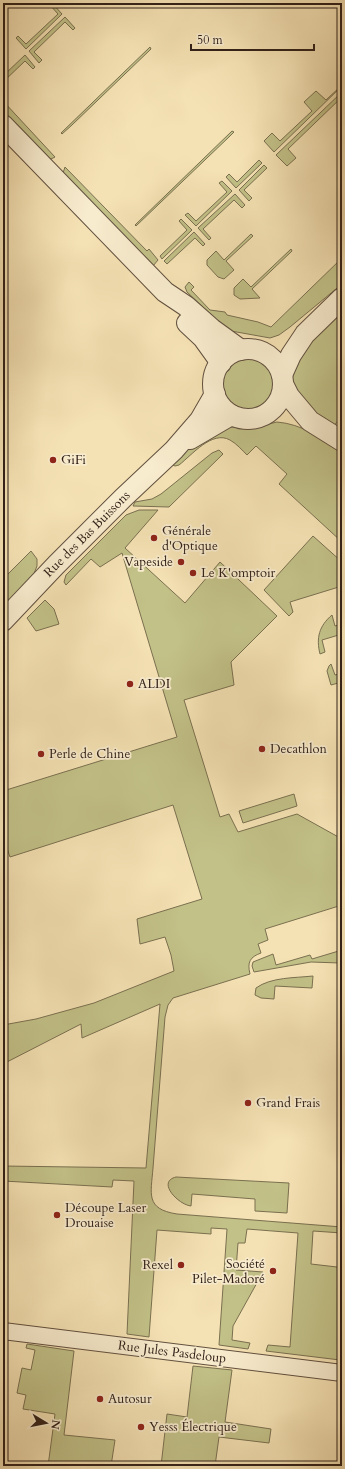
<svg xmlns="http://www.w3.org/2000/svg" width="345" height="1469" font-family="Cardo,serif">
  <style>
    .green { fill: #c2c188; stroke: #7a7050 }
    .lines { fill: none; stroke-linecap: round; stroke-linejoin: round }
    .minor-casing { stroke: #62503f; stroke-width: 18 }
    .tertiary-casing { stroke: #62503f; stroke-width: 22 }
    .minor { stroke: #f8ecce; stroke-width: 16 }
    .tertiary { stroke: #f8ecce; stroke-width: 20 }
    .poi-dot { fill: #8f2418; stroke: #f8ecce; stroke-width: 1.5 }
    .labels { text-anchor: middle; dominant-baseline: central; stroke-width: 3.5; stroke-linejoin: round; paint-order: stroke }
    .poi-label { font-size: 13px; fill: #312018; stroke: #f8ecce; text-anchor: start }
    .street-label { font-size: 13px; fill: #312018; stroke: #f8ecce }
  </style>
  <rect width="100%" height="100%" fill="#f5e2b4"/>
  <filter id="stains"><feTurbulence type="fractalNoise" baseFrequency=".005" numOctaves="4"/><feColorMatrix values="0 0 0 0 .2 0 0 0 0 .09 0 0 0 0 .02 0 0 0 .5 -.17"/></filter>
  <radialGradient id="worn" r=".72"><stop offset=".6" stop-color="#630" stop-opacity="0"/><stop offset="1" stop-color="#630" stop-opacity=".3"/></radialGradient>
  <g class="green">
    <polygon points="52,3 62,14 26,49 16,38 18,36 26,44 58,14 50,5"/>
    <polygon points="65,17 75,28 73,30 65,22 34,52 42,60 39,63 29,51"/>
    <polygon points="150,47 151,49 72,125 62,134 61,133"/>
    <polygon points="25,55 35,67 33,69 25,61 3,82 3,76"/>
    <polygon points="342,85 342,86 274,152 264,141 272,133 280,141 312,111 304,102 316,91 326,100"/>
    <polygon points="342,92 342,97 288,149 296,158 287,166 276,155"/>
    <polygon points="3,101 55,157 51,159 46,158 3,113"/>
    <polygon points="232,131 234,132 230,136 136,226 135,225"/>
    <polygon points="259,160 262,163 236,188 226,177 229,174 237,182"/>
    <polygon points="264,165 267,168 244,190 252,198 249,201 239,190"/>
    <polygon points="65,167 147,251 149,249 158,260 153,266 63,173"/>
    <polygon points="222,181 232,191 196,226 185,215 188,213 196,221 227,192 219,183"/>
    <polygon points="235,194 245,205 242,208 234,200 203,229 211,238 209,240 198,228"/>
    <polygon points="181,219 192,230 162,259 160,256 187,230 179,221"/>
    <polygon points="194,232 205,244 203,246 195,238 167,264 164,261"/>
    <polygon points="251,234 253,236 226,261 234,270 224,279 218,277 207,265 207,260 216,251 224,260"/>
    <polygon points="291,249 292,251 252,289 260,298 240,299 234,295 234,288 243,279 251,287"/>
    <polygon points="342,258 342,284 290,327 279,335 270,338 231,331 221,324 187,292 185,287 189,282 194,287 191,290 210,310 225,312 227,315 258,322 271,327"/>
    <polygon points="342,310 342,334 337,339 342,344 342,354 338,358 342,363 342,418 334,425 309,409 292,382 292,376 299,354"/>
    <circle cx="248" cy="384" r="25"/>
    <path d="M277,422C302,424 321,438 342,451V542L279,484L287,474L256,446L247,455C242,450 237,444 230,440C212,430 192,455 179,465L175,466L171,464L198,441L229,427L252,428Z"/>
    <polygon points="219,450 223,454 169,507 133,506 135,502 152,499 161,494 212,453"/>
    <path d="M139,510H158L125,548L185,603L220,562L277,616L231,662L234,685L184,700L220,817L229,814L238,832L297,814L342,839V905L265,929L268,940L258,944L261,953C250,957 247,962 250,974L173,998L168,1005L165,1017L153,1168C151,1194 145,1209 177,1214L342,1227V1233L313,1231L311,1264L337,1267L342,1269V1351L340,1360L266,1351L268,1345L290,1347L298,1233L247,1229L245,1243H238L236,1270L263,1272L233,1326L232,1340L250,1343L248,1349L219,1345L227,1229L211,1228V1234L157,1230L149,1337L127,1334L134,1181L113,1180L112,1187L3,1181V1166L146,1168L160,1004L82,1038L81,1024L3,1064V1025L36,1019L94,1003L174,971L171,955L165,937L140,944L137,919L202,899L173,805L10,857L3,836V791L177,737L122,553L100,567L91,559L66,585L64,582L66,575L126,515Z"/>
    <polygon points="313,536 342,562 342,586 290,602 293,612 289,616 264,590"/>
    <polygon points="31,551 37,559 37,566 33,576 3,608 3,579"/>
    <polygon points="45,600 54,609 59,624 36,631 27,618"/>
    <path d="M332,615L335,626L342,624V634L322,640L325,652L320,654C316,638 319,626 332,615Z"/>
    <polygon points="331,664 335,675 342,673 342,682 331,685 327,671 329,666"/>
    <polygon points="294,794 297,806 243,823 239,811"/>
    <polygon points="342,950 342,962 340,963 311,962 254,972 252,966 253,962 273,954 276,965 310,955 312,959"/>
    <path d="M313,976L312,988L275,986L274,999L261,998L255,995L256,988C271,977 295,978 313,976Z"/>
    <path d="M176,1177L289,1183L287,1213L255,1211V1199L192,1194L191,1206C179,1205 156,1182 176,1177Z"/>
    <polygon points="27,1344 74,1351 64,1435 115,1440 111,1466 48,1466 55,1414 23,1409 26,1395 17,1393 22,1368 31,1370 35,1350 26,1348"/>
    <polygon points="193,1366 232,1370 225,1422 271,1429 269,1443 219,1437 215,1466 161,1466 167,1414 187,1417"/>
  </g>
  <g class="lines">
    <g class="minor-casing">
      <polyline id="minor" points="3,1331 342,1373"/>
    </g>
    <g class="tertiary-casing">
      <g id="tertiary">
        <polyline points="3,125 165,292 186,306 212,329 241,350"/>
        <polyline points="187,323 203,338 221,363"/>
        <circle cx="248" cy="384" r="35"/>
        <polyline points="282,375 291,355 305,334 342,298"/>
        <polyline points="283,384 289,396 310,421 342,441"/>
        <polyline points="190,439 231,415"/>
        <polyline points="3,621 56,565 123,498 174,450 200,420 215,394"/>
      </g>
    </g>
    <use href="#minor" class="minor"/>
    <use href="#tertiary" class="tertiary"/>
  </g>
  <g class="poi-dot">
    <circle cx="53" cy="460" r="4"/>
    <circle cx="154" cy="538" r="4"/>
    <circle cx="181" cy="562" r="4"/>
    <circle cx="193" cy="573" r="4"/>
    <circle cx="130" cy="684" r="4"/>
    <circle cx="262" cy="749" r="4"/>
    <circle cx="41" cy="754" r="4"/>
    <circle cx="248" cy="1103" r="4"/>
    <circle cx="57" cy="1215" r="4"/>
    <circle cx="181" cy="1265" r="4"/>
    <circle cx="273" cy="1271" r="4"/>
    <circle cx="100" cy="1399" r="4"/>
    <circle cx="141" cy="1427" r="4"/>
  </g>
  <g class="labels">
    <g class="poi-label">
      <text x="61" y="460">GiFi</text>
      <text x="162" y="531">Générale<tspan x="162" dy="15">d'Optique</tspan></text>
      <text x="173" y="562" text-anchor="end">Vapeside</text>
      <text x="201" y="573">Le K'omptoir</text>
      <text x="138" y="684">ALDI</text>
      <text x="270" y="749">Decathlon</text>
      <text x="49" y="754">Perle de Chine</text>
      <text x="256" y="1103">Grand Frais</text>
      <text x="65" y="1208">Découpe Laser<tspan x="65" dy="15">Drouaise</tspan></text>
      <text x="265" y="1264" text-anchor="end">Société<tspan x="265" dy="15">Pilet-Madoré</tspan></text>
      <text x="173" y="1265" text-anchor="end">Rexel</text>
      <text x="108" y="1399">Autosur</text>
      <text x="149" y="1427">Yesss Électrique</text>
    </g>
    <g class="street-label">
      <text transform="translate(87 534) rotate(-45)">Rue des Bas Buissons</text>
      <text transform="translate(172 1352) rotate(7)">Rue Jules Pasdeloup</text>
    </g>
  </g>
  <rect width="345" height="1469" fill="none" stroke="#f5e2b4" stroke-width="16"/>
  <rect x="4" y="4" width="337" height="1461" fill="none" stroke="#312018" stroke-width="2"/>
  <rect x="8" y="8" width="329" height="1453" fill="none" stroke="#312018"/>
  <g transform="translate(46 1423) rotate(100)" stroke="#f8ecce" stroke-width="3" paint-order="stroke">
  <path d="M0-3L7 15L0 10L-7 15Z" fill="#312018"/>
  <text y="-6" font-size="11" font-weight="bold" text-anchor="middle" fill="#312018">N</text>
  </g>
  <path d="M191 44v6h123v-6" fill="none" stroke="#312018" stroke-width="2"/>
  <text x="197" y="44" font-size="12" fill="#312018" stroke="#f8ecce" stroke-width="3" paint-order="stroke">50 m</text>
  <rect width="100%" height="100%" filter="url(#stains)"/>
  <rect width="100%" height="100%" fill="url(#worn)"/>
</svg>
